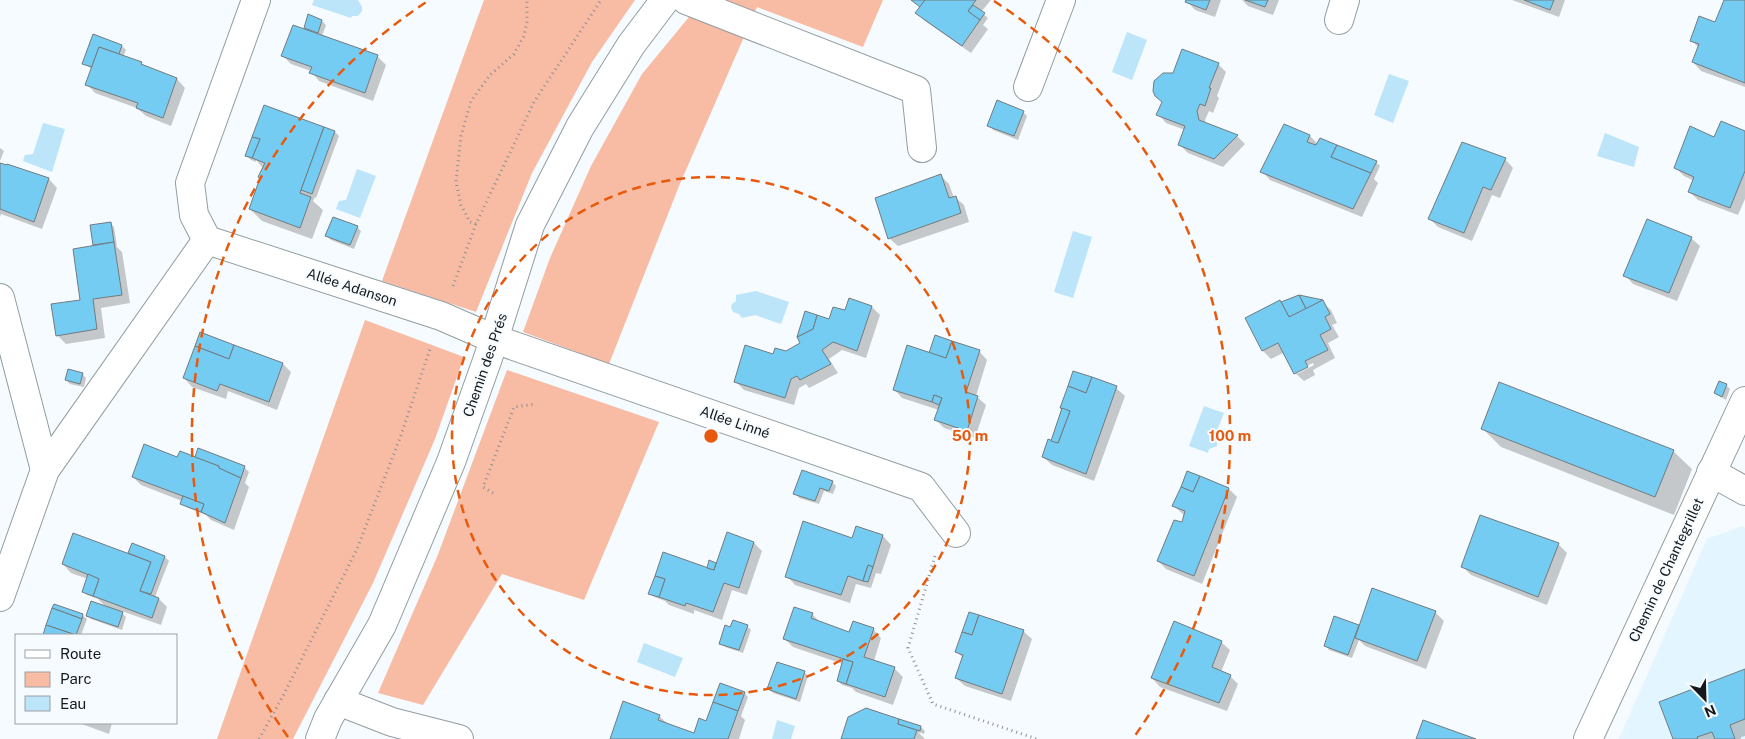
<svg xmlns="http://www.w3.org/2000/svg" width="1745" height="739" font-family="'Public Sans',sans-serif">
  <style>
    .built { fill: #e3f5fe }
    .green { fill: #f8bba4 }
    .water { fill: #bce5f9 }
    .shadow { fill: #0003; fill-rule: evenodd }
    .building { fill: #75ccf3; stroke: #717b7f }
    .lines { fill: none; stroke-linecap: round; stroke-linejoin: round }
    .street-casing { stroke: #939da1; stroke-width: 30 }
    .secondary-casing { stroke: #939da1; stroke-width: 30 }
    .path { stroke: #8c9193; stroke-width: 3; stroke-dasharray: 1 4; stroke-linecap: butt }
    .street { stroke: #fff; stroke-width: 28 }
    .secondary { stroke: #fff; stroke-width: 28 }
    .ring { fill: none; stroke: #e8590c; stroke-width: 2.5; stroke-dasharray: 9 6 }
    .labels { text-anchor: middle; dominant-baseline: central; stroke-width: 4; stroke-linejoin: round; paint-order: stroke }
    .street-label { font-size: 14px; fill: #16191b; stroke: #f5fbfe }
    .centre { fill: #e8590c; stroke: #f5fbfe; stroke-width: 2.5 }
    .ring-label { font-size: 15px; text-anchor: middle; font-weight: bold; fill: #e8590c; stroke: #f5fbfe; stroke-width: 4; stroke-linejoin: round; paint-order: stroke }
  </style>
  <rect width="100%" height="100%" fill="#f5fbfe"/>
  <polygon class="built" points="1742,526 1745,528 1745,739 1619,739 1707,539"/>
  <g class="green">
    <polygon points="484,0 635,0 592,62 532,173 476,312 382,281"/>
    <polygon points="703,0 883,0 863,47 757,7 679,186 609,364 523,332 550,258 591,166 642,74"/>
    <polygon points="365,320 464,357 435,439 373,583 293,739 217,739"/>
    <polygon points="507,370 659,422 584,600 502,574 423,705 378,693 437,557"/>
  </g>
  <g class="water">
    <polygon points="314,0 358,0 362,7 362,11 358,16 352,16 351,18 312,5"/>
    <polygon points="1127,32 1147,40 1132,80 1112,72"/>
    <polygon points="1389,74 1409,81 1393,123 1374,115"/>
    <polygon points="43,123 65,129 52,172 23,161 25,155 33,154"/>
    <polygon points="1605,133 1639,147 1634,167 1597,156"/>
    <polygon points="357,169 376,176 360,218 336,209 339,201 346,200"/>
    <polygon points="1073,231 1092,237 1073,298 1054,292"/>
    <polygon points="756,291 789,302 781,324 755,315 742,318 739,314 733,312 731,307 732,304 736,301 736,295"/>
    <polygon points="1204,406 1224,413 1214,438 1217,443 1217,446 1209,449 1208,453 1189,446"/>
    <polygon points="644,643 683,658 675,677 637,662"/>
    <polygon points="777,720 795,726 791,739 772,739"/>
  </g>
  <g class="shadow">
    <polygon points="913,0 991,0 981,12 988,18 983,25 988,29 971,53 925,21 917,13 921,7"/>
    <polygon points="1187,0 1221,0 1215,17 1195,10 1187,1"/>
    <polygon points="1242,0 1279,0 1273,15 1248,6"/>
    <polygon points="1512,0 1565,0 1559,17"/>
    <polygon points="1725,0 1745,0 1745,87 1701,71 1693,62 1699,48 1691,40 1716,24"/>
    <polygon points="322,21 326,25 322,36 378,57 386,65 373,101 319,81 311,71 291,64 283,56 309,31 305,28"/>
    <polygon points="122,46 126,50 123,57 141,63 146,68 177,79 185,88 171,126 146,116 137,108 95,93 87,84 92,69 83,63"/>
    <polygon points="1218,64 1226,72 1217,96 1219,98 1213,113 1209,111 1205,120 1206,124 1237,136 1245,144 1223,167 1188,153 1179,144 1185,130 1166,123 1158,114 1174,75"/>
    <polygon points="1023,112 1027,116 1018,140 993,130 989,125"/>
    <polygon points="1285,126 1310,136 1318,144 1320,140 1376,162 1380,166 1374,179 1378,183 1362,217 1270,180 1262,171"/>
    <polygon points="335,132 339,136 316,198 315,197 313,201 323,210 312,239 262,221 250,209 263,168 256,160 256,162 251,160 247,156"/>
    <polygon points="1745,132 1745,199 1738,215 1698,200 1689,191 1694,181 1684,176 1676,168 1714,139"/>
    <polygon points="0,148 4,151 0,161"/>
    <polygon points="1505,159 1513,168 1500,198 1492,195 1472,241 1438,227 1430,219"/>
    <polygon points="0,164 8,165 49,179 57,188 42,229 1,214 0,217"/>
    <polygon points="941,176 949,184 954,198 955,197 964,205 969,222 898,246 889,238"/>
    <polygon points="110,223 114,227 117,246 116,246 122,252 130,303 101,308 105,338 66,344 57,335 81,301 95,246 92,226"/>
    <polygon points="357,227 361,231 354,249 331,240 327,236"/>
    <polygon points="1691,238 1700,246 1677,301 1633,284 1625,275"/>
    <path d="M1299,296L1322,302L1331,310L1337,323L1332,325L1339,337L1328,343L1335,358L1313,370L1315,375L1304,381L1295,373L1285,352L1271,359L1263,351L1282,303ZM1313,363L1314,365L1297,374V371Z"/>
    <polygon points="872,307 880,315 866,358 842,350 829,359 838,373 809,388 806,384 799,388 794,405 744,390 736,382 774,356 786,352 802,344 830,321 846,312"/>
    <polygon points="979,351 987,360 976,396 986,405 975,438 944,428 936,420 939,410 902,398 894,389"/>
    <polygon points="283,364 291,372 277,410 228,391 226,399 192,387 184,378"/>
    <polygon points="82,374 86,378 84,387 70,384 66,380"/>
    <polygon points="1726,385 1730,389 1726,400 1715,393"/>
    <polygon points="1116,388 1125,396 1094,481 1052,465 1043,457 1052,442"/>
    <polygon points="1483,429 1673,451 1692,469 1674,515 1501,447"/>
    <polygon points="199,449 245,468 249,472 245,483 249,487 234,530 211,520 206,515 186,507 181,503 182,501 141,485 133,477 178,459 200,460"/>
    <polygon points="832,482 836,486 833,494 824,491 819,504 799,498 795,493"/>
    <polygon points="1229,489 1237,497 1202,584 1166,569 1158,561 1183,524 1185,516 1174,506"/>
    <polygon points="883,536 891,545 881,574 876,573 871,588 856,584 850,603 795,585 787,576 853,539"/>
    <polygon points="754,543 762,551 747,595 732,590 722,620 694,610 694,614 669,605 665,601 654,597 650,593 712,571 710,561 717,564"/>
    <polygon points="133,544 165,557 169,561 155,597 159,599 167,607 161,625 119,610 126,617 122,630 91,619 87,615 107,608 98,599 87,595 83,591 88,579 71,573 63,564 129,555"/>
    <polygon points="1558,544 1567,553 1547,605 1471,575 1463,567"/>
    <polygon points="54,605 82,615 87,619 81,635 44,635"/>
    <polygon points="1435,612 1444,621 1426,669 1365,646 1359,640 1352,658 1329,650 1325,645 1358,626 1359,628"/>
    <polygon points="812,614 821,623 850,633 873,629 881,638 874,661 894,668 903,677 893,705 856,692 852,688 842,685 838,681 843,664 793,647 784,638"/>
    <polygon points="747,626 751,630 743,653 725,647 721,643 731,629"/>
    <polygon points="1023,631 1032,639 1011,701 965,686 956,678 963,658 957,652"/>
    <polygon points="1221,642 1230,650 1221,672 1230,676 1238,684 1227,711 1160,687 1152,678"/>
    <polygon points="1745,671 1745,736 1741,737 1741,739 1674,739"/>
    <polygon points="804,672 808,676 800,702 773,693 769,689"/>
    <polygon points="744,693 748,697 741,716 745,720 739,739 611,739 659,716 668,724 695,734"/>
    <polygon points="79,723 112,723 109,734"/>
    <polygon points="921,727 925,731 924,734 918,732 925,739 843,739"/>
  </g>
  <g class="building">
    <polygon points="911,0 925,0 920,7"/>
    <polygon points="925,0 976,0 968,11 980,20 962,46 915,13"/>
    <polygon points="1186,0 1210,0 1206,10 1185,2"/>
    <polygon points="1245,0 1268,0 1265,7"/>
    <polygon points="1524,0 1554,0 1550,10"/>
    <polygon points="1724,0 1745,0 1745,83 1692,62 1699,44 1690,41 1699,16 1715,22"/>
    <polygon points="973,5 985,13 980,20 968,11"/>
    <polygon points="308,14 322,20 318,33 304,28"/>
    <polygon points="293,25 378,55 365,93 309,73 312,67 281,56"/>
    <polygon points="93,34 122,45 119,54 99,47 92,67 82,64"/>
    <polygon points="99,47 142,62 141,64 177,78 163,118 136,108 138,103 85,85"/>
    <polygon points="1182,49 1219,63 1209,88 1211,88 1205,106 1200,104 1197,111 1199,120 1238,135 1214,159 1178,145 1185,126 1156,115 1162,102 1155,96 1153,91 1154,81 1163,73 1173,73"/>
    <polygon points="997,100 1024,111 1014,136 987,126"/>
    <polygon points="264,105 324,127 300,193 311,197 300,228 249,209 260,178 258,177 265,163 252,158 260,139 252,137"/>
    <polygon points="1721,121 1745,131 1745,171 1730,208 1688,192 1694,177 1674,168 1690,126 1714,137"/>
    <polygon points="1284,124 1310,135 1307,142 1316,145 1320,138 1337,145 1331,157 1371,173 1353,209 1260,172"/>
    <polygon points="324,127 335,131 312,194 301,190"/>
    <polygon points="252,137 260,139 252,158 245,156"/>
    <polygon points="1462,142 1506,158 1491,190 1483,187 1464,233 1428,219"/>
    <polygon points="1337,145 1377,161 1371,173 1331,157"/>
    <polygon points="0,163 7,165 7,164 49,178 34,222 0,209"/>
    <polygon points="941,174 949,198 956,196 961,213 888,239 875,198"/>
    <polygon points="333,217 358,226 350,245 325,236"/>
    <polygon points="1647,219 1692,237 1669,293 1623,276"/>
    <polygon points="111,222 114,242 93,245 90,225"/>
    <polygon points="114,242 122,295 93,299 97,329 56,336 51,304 80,300 73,249"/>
    <polygon points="1299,295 1323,300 1306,309"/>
    <polygon points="1299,295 1306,309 1289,317 1281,302"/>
    <polygon points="849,298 872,306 857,351 833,342 822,350 831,364 800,380 797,376 791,379 785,398 734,382 745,345 773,354 775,348 786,351 800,343 797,337 813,329 817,315 829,319 833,307 845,310"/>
    <polygon points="1280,300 1289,317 1323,300 1330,314 1325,317 1331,329 1320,335 1328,350 1305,361 1308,367 1294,374 1278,343 1262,351 1245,318"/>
    <polygon points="805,311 817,315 813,329 797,337"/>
    <polygon points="200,332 234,345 229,359 195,346"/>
    <polygon points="935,335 952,341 946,358 929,353"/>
    <polygon points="952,341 980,350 966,392 978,396 967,431 934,420 942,398 934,395 932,402 893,390 907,345 946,358"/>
    <polygon points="234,345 283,363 269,402 220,384 217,391 183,378 195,346 229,359"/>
    <polygon points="68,369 83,373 80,384 65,380"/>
    <polygon points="1073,371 1092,377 1086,393 1068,386"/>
    <polygon points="1092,377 1117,386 1086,474 1042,457 1048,439 1058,443 1070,411 1060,408 1068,386 1086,393"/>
    <polygon points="1719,381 1727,384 1722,397 1714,393"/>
    <polygon points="1499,382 1674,450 1655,497 1481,429"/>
    <polygon points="934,395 942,398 939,405 932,402"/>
    <polygon points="1062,408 1070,411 1058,443 1051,441"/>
    <polygon points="144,444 177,457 180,451 219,466 219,468 241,478 225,523 201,512 204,504 132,477"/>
    <polygon points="198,448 245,466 241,478 219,468 219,466 195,457"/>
    <polygon points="802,470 833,481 829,491 820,488 815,501 793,494"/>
    <polygon points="1187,471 1200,476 1193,492 1181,487"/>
    <polygon points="1200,476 1229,488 1194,576 1157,561 1174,520 1182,522 1185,511 1172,506 1181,487 1193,492"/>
    <polygon points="183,496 204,504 201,512 180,504"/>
    <polygon points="1480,515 1559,543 1538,597 1461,567"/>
    <polygon points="803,521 852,538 856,526 883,535 873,567 868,565 863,581 848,576 841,595 785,577"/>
    <polygon points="727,532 754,542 739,588 724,583 713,612 686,603 685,606 659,597 665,579 655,576 663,552 714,570"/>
    <polygon points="73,533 151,562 140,591 159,598 152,618 93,596 99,579 62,564"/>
    <polygon points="132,543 165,556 151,594 140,591 151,562 128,553"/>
    <polygon points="709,560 716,563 714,570 707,568"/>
    <polygon points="868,565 873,567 868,582 863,581"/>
    <polygon points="88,574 99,579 93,596 82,592"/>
    <polygon points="655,576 665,579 659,597 648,594"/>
    <polygon points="1372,588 1436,611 1417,661 1355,638"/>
    <polygon points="91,601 123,612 118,627 86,616"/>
    <polygon points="54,604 83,614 82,619 52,608"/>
    <polygon points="794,607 813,613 811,618 849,632 853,621 874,628 864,657 895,667 885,697 846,684 853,662 783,639"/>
    <polygon points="52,608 82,619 76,635 46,625"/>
    <polygon points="969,612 979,615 972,635 962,632"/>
    <polygon points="979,615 1024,630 1002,694 955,678 963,655 955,652 962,632 972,635"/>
    <polygon points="1334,616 1359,625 1348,655 1324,646"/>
    <polygon points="733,620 748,625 739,650 719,644 725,625 730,627"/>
    <polygon points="1174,621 1222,641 1212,667 1231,675 1219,703 1151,678"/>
    <polygon points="46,625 76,635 43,635"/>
    <polygon points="843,659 853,662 846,684 837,681"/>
    <polygon points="777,662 805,671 796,699 767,689"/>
    <polygon points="1745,669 1745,719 1730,725 1735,739 1715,739 1712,732 1697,737 1698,739 1673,739 1659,702"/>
    <polygon points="720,683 745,692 738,711 713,702"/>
    <polygon points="623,701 660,715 658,720 694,733 699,718 706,721 713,702 738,711 728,739 610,739"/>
    <polygon points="866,708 899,719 898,724 917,730 914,739 841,739 848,717"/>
    <polygon points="899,719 921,726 920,731 898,724"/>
    <polygon points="1423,720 1476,739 1416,739"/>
  </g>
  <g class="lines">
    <g class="street-casing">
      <g id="street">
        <polyline points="256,0 190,183 194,215 207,240 441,316 494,339 921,487 956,533"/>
        <polyline points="686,0 916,90 922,148"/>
        <polyline points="1339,20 1345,0"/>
        <polyline points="1028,87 1061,0"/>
        <polyline points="0,298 45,470"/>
        <polyline points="1711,472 1745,491"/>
        <polyline points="0,597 45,470 207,240"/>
        <polyline points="338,701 392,722 459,739"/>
        <polyline points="1588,739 1745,401"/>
      </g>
    </g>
    <g class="secondary-casing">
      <polyline id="secondary" points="320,739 328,719 382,625 451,462 488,358 530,225 580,127 631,45 665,0"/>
    </g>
    <g class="path">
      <polyline points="476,224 470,222 461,205 456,182 461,136 471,101 490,75 514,54 524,36 527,22 527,0"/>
      <polyline points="453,286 476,224 534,102 601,0"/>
      <polyline points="493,493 483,487 514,407 536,404"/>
      <polyline points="935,556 908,648 933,704 1037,739"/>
      <polyline points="259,739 283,696 357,549 400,438 431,346"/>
    </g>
    <use href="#street" class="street"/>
    <use href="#secondary" class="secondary"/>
  </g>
  <g class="ring">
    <circle cx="711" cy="436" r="259"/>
    <path d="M288 737A519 519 0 0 1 428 1M994 1A519 519 0 0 1 1134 737"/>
  </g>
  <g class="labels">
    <g class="street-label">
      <text transform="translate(352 287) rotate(18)">Allée Adanson</text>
      <text transform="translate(485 365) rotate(-71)">Chemin des Prés</text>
      <text transform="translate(735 422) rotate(19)">Allée Linné</text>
      <text transform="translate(1666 570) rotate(-65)">Chemin de Chantegrillet</text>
    </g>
  </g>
  <circle cx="711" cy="436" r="8" class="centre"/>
  <g class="ring-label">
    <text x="970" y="441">50 m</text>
    <text x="1230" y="441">100 m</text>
  </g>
  <rect x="15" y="634" width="162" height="90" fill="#f5fbfe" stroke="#9ca1a3"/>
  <rect x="25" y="650" width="25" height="8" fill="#ffffff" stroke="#9ca1a3"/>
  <text x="60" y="659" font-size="15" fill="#16191b">Route</text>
  <rect x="25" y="672" width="25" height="15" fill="#f8bba4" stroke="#9ca1a3"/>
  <text x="60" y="684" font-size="15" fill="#16191b">Parc</text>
  <rect x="25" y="696" width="25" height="15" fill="#bce5f9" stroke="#9ca1a3"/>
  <text x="60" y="709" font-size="15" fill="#16191b">Eau</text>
  <g transform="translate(1705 699) rotate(157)" stroke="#f5fbfe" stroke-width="4" paint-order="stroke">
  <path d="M0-4L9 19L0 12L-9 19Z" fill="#16191b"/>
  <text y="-8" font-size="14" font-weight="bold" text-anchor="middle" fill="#16191b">N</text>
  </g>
</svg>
